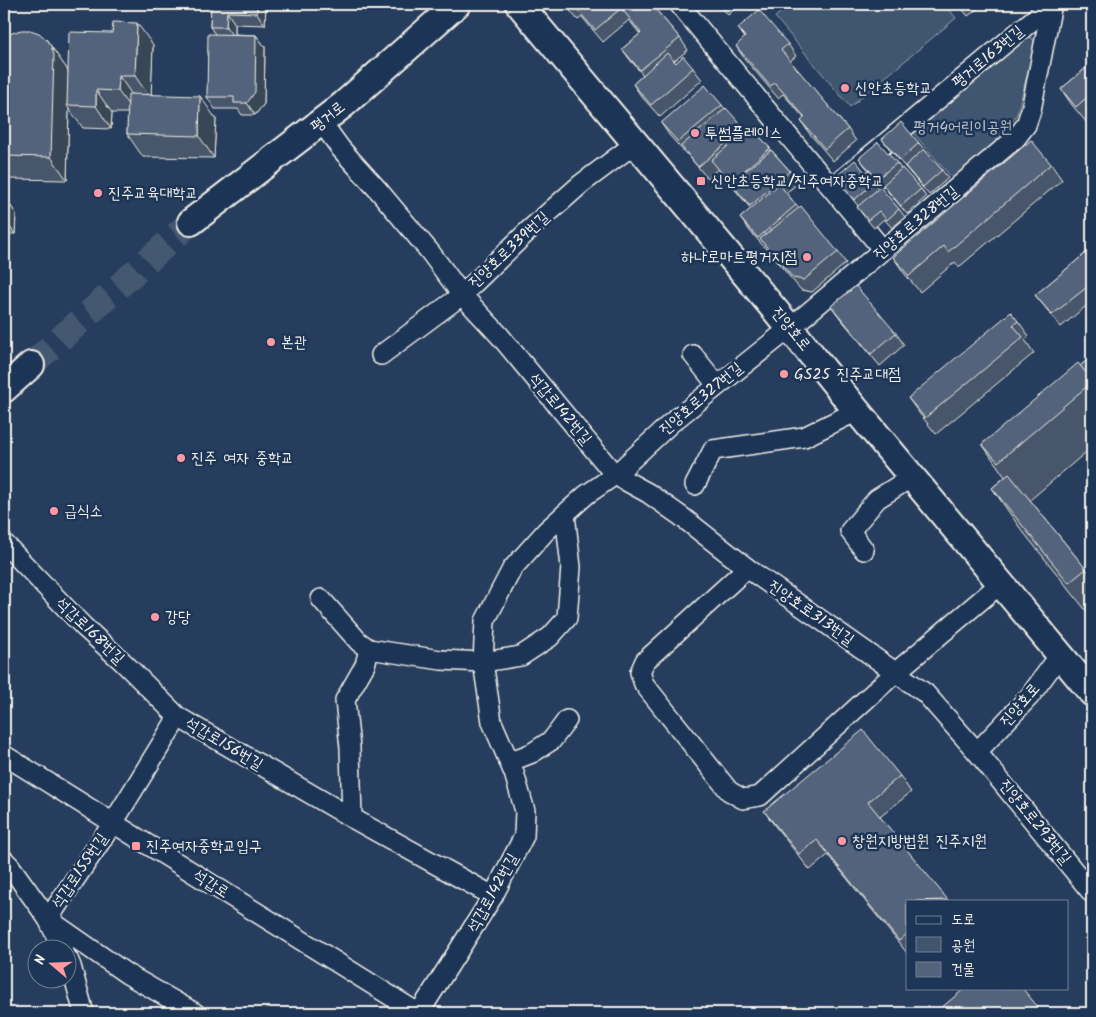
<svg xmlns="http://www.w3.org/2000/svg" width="1096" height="1017" font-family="Kalam,'Poor Story',sans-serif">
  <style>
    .green { fill: #40546f; stroke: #9aa2ac }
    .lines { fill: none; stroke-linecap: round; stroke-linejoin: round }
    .secondary-tunnel { stroke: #455872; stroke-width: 26; stroke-dasharray: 26 13; stroke-linecap: butt }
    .street-casing { stroke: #f4f1e8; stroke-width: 22 }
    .secondary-casing { stroke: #f4f1e8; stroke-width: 30 }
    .street { stroke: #1d3557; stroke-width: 19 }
    .secondary { stroke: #1d3557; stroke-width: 26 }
    .wall { fill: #47566a; stroke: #f4f1e8 }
    .shaded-wall { fill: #394656; stroke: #f4f1e8 }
    .building { fill: #52647b; stroke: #f4f1e8 }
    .poi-dot { fill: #ff9aa2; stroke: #1d3557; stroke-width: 2 }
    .labels { text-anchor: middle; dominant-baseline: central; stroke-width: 5; stroke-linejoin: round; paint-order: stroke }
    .street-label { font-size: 16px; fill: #f4f1e8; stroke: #1d3557 }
    .poi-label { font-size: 16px; fill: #f4f1e8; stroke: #1d3557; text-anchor: start }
    .park-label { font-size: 16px; fill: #bec2c4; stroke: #1d3557 }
  </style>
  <rect width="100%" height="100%" fill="#263d5d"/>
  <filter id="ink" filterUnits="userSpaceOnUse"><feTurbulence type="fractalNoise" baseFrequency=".02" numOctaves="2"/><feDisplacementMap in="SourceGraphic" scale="10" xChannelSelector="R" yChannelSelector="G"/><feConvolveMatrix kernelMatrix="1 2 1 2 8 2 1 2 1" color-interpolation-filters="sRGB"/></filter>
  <g filter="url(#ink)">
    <g class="green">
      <polygon points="791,4 945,4 956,18 850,107 775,17"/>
      <polygon points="1025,33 1036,42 1017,114 1003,136 953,179 910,129"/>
    </g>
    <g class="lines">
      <polyline class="secondary-tunnel" points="31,365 191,222"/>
      <g class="street-casing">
        <g id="street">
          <polyline points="679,4 883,250"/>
          <polyline points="322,123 341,149 379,191 430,252 462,295 500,336 615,475 648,493 682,517 747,568 925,693 977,752 1092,893"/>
          <polyline points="840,181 1052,4"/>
          <polyline points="381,355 462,295 528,231 581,184 636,143"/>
          <polyline points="693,355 717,385"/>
          <polyline points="695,485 713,450 804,437 857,411"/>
          <polyline points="4,543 84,627 122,661 178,717"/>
          <polyline points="864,550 850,531 877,499 912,477"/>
          <polyline points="747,568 645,661 640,672 644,684 729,791 743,799 760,796 896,672 1000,584"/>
          <polyline points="321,599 359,642 369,649 441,660 483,662 521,656 550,637 567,618 571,567 565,514"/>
          <polyline points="977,752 1029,697 1060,655"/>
          <polyline points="4,755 418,1013"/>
          <polyline points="509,762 532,753 552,740 567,720"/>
          <polyline points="352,818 350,748 345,700 365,665 369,649"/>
          <polyline points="4,860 10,866 48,919 63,950"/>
          <polyline points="68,959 71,966 84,1013"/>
          <polyline points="195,1013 127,974 48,919 113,823 178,717 352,818 493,896"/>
          <polyline points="419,1013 493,896 524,836 525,811 514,773 492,722 483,662 485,621 512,569 546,531 586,495 615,475 671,423 790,328 1016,138 1026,125 1031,110 1052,4"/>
        </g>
      </g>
      <g class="secondary-casing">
        <g id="secondary">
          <polyline points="519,4 790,328 857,411 1092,693"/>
          <polyline points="191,222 343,105 457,4"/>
          <polyline points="4,389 31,365"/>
        </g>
      </g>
      <use href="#street" class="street"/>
      <use href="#secondary" class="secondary"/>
    </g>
    <g class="wall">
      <polygon points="211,4 266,4 265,25 235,24 235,34 256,35 265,47 264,104 255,115 242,115 238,109 215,109 207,97 215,34 210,27"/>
      <polygon points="564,4 651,4 680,38 688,50 674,61 676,63 693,68 702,80 660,117 641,96 633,84 643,75 631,61 622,49 640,34 629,20 603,42 582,17 578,20"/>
      <polygon points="719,4 741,4 728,15"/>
      <polygon points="958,4 984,4 968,16"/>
      <polygon points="738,28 788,44 796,56 790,61 848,129 856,141 833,161 809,133 801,121 804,118 783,94 778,98 744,58 736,46 745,38"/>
      <polygon points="4,39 46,39 68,71 153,45 151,94 216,119 214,158 143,157 127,134 128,113 112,113 111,129 83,128 69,109 67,180 9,179 4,172"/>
      <polygon points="1092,63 1092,118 1087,123 1072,105 1061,89"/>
      <polygon points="722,105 725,109 746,131 751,127 790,171 798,183 786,193 838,252 846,263 812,292 801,290 767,250 749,230 740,218 751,209 718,169 707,178 687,154 686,154 669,135 661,123"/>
      <polygon points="882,139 919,143 924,149 942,170 948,178 929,195 888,147"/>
      <polygon points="859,158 897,163 901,169 921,189 926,197 907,214 889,193 884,186 883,187 865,166"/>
      <polygon points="1051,164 1062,180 959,267 955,262 920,292 904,273 893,257"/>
      <polygon points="840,183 874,183 878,188 899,209 905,217 892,228 884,219 874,228 863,215 857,207 858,206"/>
      <polygon points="4,196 16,214 15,234 4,234"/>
      <polygon points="1092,248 1092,301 1061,327 1044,306 1035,295"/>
      <polygon points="831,306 896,333 904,345 880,366 840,318"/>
      <polygon points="1018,321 1029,336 1025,340 1034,353 936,434 919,413 908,398"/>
      <polygon points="1092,352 1092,447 1030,500 1086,569 1092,577 1092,618 1020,528 992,488 1005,477 982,444 1080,366 1091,357"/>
      <polygon points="900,776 911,792 880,817 948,901 907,901 907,953 828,855 810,870 775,826 764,811"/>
    </g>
    <g class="shaded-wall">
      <polygon points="257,4 266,4 265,25 257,13"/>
      <polygon points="227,12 235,24 235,39 226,27"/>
      <polygon points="137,23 153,45 151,99 135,76"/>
      <polygon points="256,35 265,47 264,104 255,115 247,103"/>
      <polygon points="46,39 67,69 70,78 67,105 69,109 67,180 51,157"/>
      <polygon points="119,76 135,99 134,113 118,91"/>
      <polygon points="96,90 112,113 111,129 96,106"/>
      <polygon points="200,96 216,119 214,158 199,136"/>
      <polygon points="4,196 16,214 15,234 4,219"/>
    </g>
    <g class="building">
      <polygon points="211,4 257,4 257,13 227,12 226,27 210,27"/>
      <polygon points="566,4 575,4 570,8"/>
      <polygon points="579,4 626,4 595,30 575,7"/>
      <polygon points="628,4 651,4 680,38 640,70 622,49 641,33 622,9"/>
      <polygon points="759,10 788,44 781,50 848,129 825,149 801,121 805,117 775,83 770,86 736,46 745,37 738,28"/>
      <polygon points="113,22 137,23 135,76 119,76 118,91 96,90 96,106 67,105 69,32 112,33"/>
      <polygon points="21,30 30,30 39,33 46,39 51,46 54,55 51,157 4,156 4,39 12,33"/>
      <polygon points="208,34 256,35 255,92 247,103 234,103 234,97 207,97"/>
      <polygon points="667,53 676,63 683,56 693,68 651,105 633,84"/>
      <polygon points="1092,63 1092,93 1076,107 1061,89"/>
      <polygon points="705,85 722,105 678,142 661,123"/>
      <polygon points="128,94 200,96 199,136 127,134"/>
      <polygon points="726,108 744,128 698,167 681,146"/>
      <polygon points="901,122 919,143 900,160 882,139"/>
      <polygon points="751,127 770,148 730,183 711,160"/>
      <polygon points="1031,140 1051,164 948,252 944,246 909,276 893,257"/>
      <polygon points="878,142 897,163 877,179 859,158"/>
      <polygon points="924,149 942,170 923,187 905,166"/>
      <polygon points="771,150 790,171 750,206 731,183"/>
      <polygon points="855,160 874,183 854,200 840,183 839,174"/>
      <polygon points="902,168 921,189 901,206 883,185"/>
      <polygon points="779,184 796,205 758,238 740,218"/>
      <polygon points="880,187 899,209 887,220 879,211 868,220 857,207"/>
      <polygon points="801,206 838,252 804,280 793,278 760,239"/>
      <polygon points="1092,248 1092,283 1052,315 1035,295"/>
      <polygon points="856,286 896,333 871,354 831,306"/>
      <polygon points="1011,312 1018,321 1013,325 1023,337 925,418 908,398"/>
      <polygon points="1092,352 1092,359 1089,355"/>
      <polygon points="1091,357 1092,360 1092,380 1080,366"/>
      <polygon points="1078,363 1092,380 1092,382 998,462 982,444"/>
      <polygon points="1009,474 1086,569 1069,583 992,488"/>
      <polygon points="863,730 900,776 868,802 948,900 907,901 907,934 899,941 817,840 799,854 764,811"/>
      <polygon points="965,988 1022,988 1043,1013 935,1013"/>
    </g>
  </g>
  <g class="poi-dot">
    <circle cx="845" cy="88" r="5"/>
    <circle cx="695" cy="133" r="5"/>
    <rect x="696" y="176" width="10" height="10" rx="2.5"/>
    <circle cx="98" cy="193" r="5"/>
    <circle cx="807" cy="257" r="5"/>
    <circle cx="271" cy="342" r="5"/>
    <circle cx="784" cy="374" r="5"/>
    <circle cx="181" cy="458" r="5"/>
    <circle cx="54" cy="511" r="5"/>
    <circle cx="155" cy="617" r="5"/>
    <circle cx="842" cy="841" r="5"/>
    <rect x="131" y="841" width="10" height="10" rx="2.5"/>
  </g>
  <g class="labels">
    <g class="street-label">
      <text transform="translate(988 57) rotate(-40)">평거로163번길</text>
      <text transform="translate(328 117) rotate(-39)">평거로</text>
      <text transform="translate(916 223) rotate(-40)">진양호로328번길</text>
      <text transform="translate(509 250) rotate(-43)">진양호로339번길</text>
      <text transform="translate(791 329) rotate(51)">진양호로</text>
      <text transform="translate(701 399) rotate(-40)">진양호로327번길</text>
      <text transform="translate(560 409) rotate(50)">석갑로142번길</text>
      <text transform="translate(811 613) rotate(35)">진양호로313번길</text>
      <text transform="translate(90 631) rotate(44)">석갑로168번길</text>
      <text transform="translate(1020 705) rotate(-49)">진양호로</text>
      <text transform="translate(224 744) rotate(31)">석갑로156번길</text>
      <text transform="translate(1035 822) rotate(51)">진양호로293번길</text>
      <text transform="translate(80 871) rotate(-56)">석갑로155번길</text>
      <text transform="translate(211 884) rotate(32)">석갑로</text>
      <text transform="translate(493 893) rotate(-61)">석갑로142번길</text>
    </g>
    <g class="poi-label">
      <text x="855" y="88">신안초등학교</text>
      <text x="705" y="133">투썸플레이스</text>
      <text x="711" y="181">신안초등학교/진주여자중학교</text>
      <text x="108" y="193">진주교육대학교</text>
      <text x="797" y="257" text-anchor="end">하나로마트평거지점</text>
      <text x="281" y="342">본관</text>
      <text x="794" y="374">GS25 진주교대점</text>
      <text x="191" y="458">진주 여자 중학교</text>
      <text x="64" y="511">급식소</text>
      <text x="165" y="617">강당</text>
      <text x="852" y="841">창원지방법원 진주지원</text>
      <text x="146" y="846">진주여자중학교입구</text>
    </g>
    <g class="park-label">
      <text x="963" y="127">평거4어린이공원</text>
    </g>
  </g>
  <rect width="1096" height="1017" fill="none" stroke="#1d3557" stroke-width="20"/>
  <rect x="10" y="10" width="1076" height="997" fill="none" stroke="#f4f1e8" stroke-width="2" filter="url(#ink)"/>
  <rect x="906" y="900" width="162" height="90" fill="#1d3557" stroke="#738091"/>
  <rect x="916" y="916" width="25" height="8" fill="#1d3557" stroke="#738091"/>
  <text x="951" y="924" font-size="15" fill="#f4f1e8">도로</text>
  <rect x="916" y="937" width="25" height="15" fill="#40546f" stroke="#738091"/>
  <text x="951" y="950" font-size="15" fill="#f4f1e8">공원</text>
  <rect x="916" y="962" width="25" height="15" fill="#52647b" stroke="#738091"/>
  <text x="951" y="974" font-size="15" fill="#f4f1e8">건물</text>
  <g transform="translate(52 964) rotate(289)"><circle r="24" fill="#1d3557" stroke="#738091"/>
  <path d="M0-4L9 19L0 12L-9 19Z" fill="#ff9aa2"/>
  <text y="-8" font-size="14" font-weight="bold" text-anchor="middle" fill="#f4f1e8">N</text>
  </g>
</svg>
